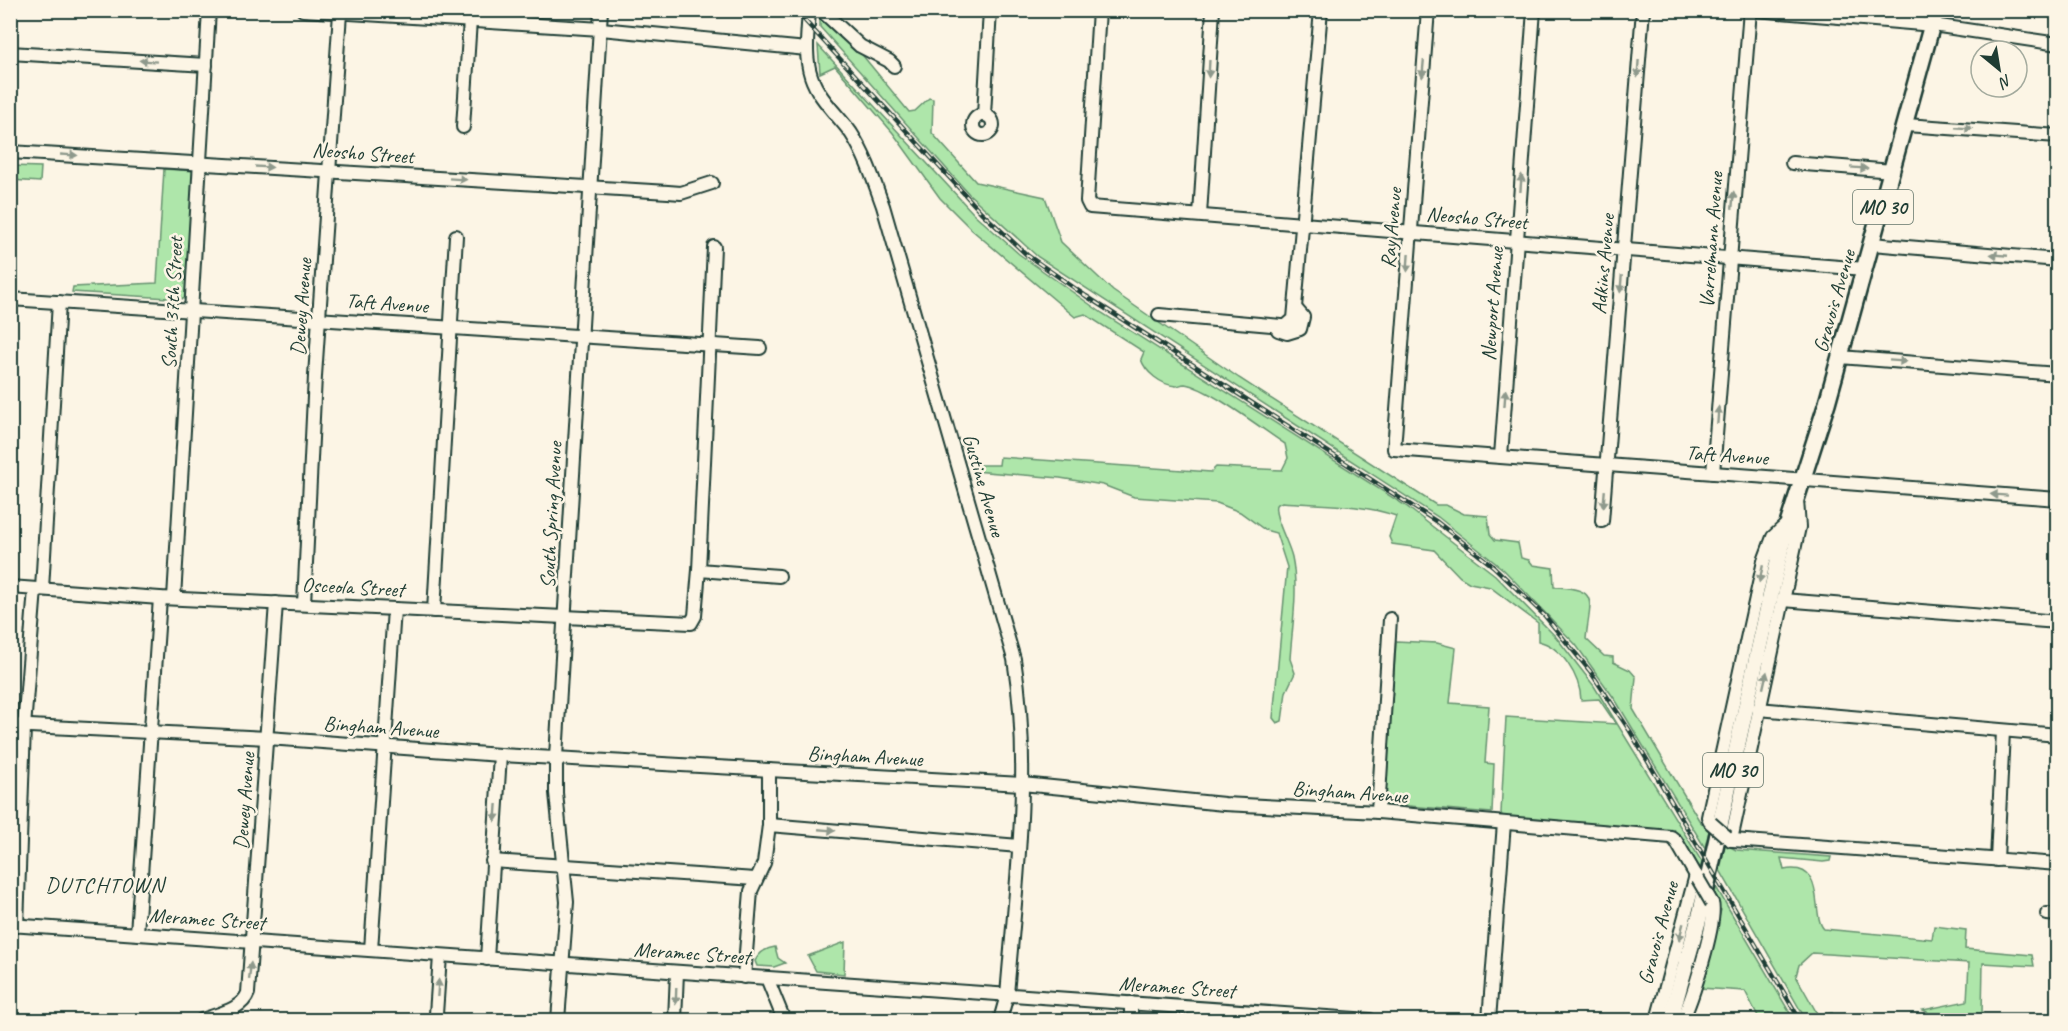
<svg xmlns="http://www.w3.org/2000/svg" width="2068" height="1031" font-family="Caveat,sans-serif">
  <style>
    .green { fill: #aee6aa; stroke: #66926f; stroke-width: 1.5 }
    .lines { fill: none; stroke-linecap: round; stroke-linejoin: round }
    .minor-casing { stroke: #1f3d34; stroke-width: 16 }
    .major-casing { stroke: #1f3d34; stroke-width: 20 }
    .minor { stroke: #fcf5e5; stroke-width: 12 }
    .major { stroke: #fcf5e5; stroke-width: 15 }
    .rail-casing { stroke: #1f3d34; stroke-width: 4.5 }
    .rail { stroke: #fcf5e5; stroke-width: 2; stroke-dasharray: 7; stroke-linecap: butt }
    .minor-bridge-casing { stroke: #1f3d34; stroke-width: 16; stroke-linecap: butt }
    .minor-bridge { stroke: #fcf5e5; stroke-width: 12 }
    .oneway { fill: #8e998c }
    .labels { text-anchor: middle; dominant-baseline: central; stroke-width: 5; stroke-linejoin: round; paint-order: stroke }
    .shield { fill: #fcf5e5; stroke: #617469; stroke-width: 1.5 }
    .shield-label { font-size: 20px; font-weight: bold; fill: #1f3d34 }
    .street-label { font-size: 21px; fill: #1f3d34; stroke: #fcf5e5 }
    .neighbourhood-label { font-size: 22px; letter-spacing: 1.5px; fill: #1f3d34; stroke: #fcf5e5 }
  </style>
  <rect width="100%" height="100%" fill="#fcf5e5"/>
  <filter id="ink" filterUnits="userSpaceOnUse"><feTurbulence type="fractalNoise" baseFrequency=".0167" numOctaves="2"/><feDisplacementMap in="SourceGraphic" scale="12" xChannelSelector="R" yChannelSelector="G"/><feConvolveMatrix kernelMatrix="1 2 1 2 8 2 1 2 1" color-interpolation-filters="sRGB"/></filter>
  <g filter="url(#ink)">
    <g class="green">
      <path d="M820,15L859,51L909,112L915,111L929,98L933,99L932,133L976,182L1045,197L1061,242L1113,291L1239,378L1436,505H1446L1464,514L1488,516L1490,534L1495,540L1518,543L1521,558L1529,560L1533,565L1553,568L1554,587C1602,588 1589,603 1586,639L1604,656L1613,657V662L1630,670L1636,677L1633,709L1699,820L1709,831L1705,848L1616,701L1576,645L1504,570L1438,517L1038,257L969,194L820,27Z"/>
      <path d="M818,45L973,213L1019,254L1102,313L1406,506L1495,575L1556,637L1594,686L1702,862L1700,870L1680,837L1668,830L1503,818L1501,813L1506,717L1616,724L1599,699L1581,700C1580,676 1561,646 1538,641V623L1490,587L1470,583L1460,577L1434,550L1392,544L1389,537L1396,516C1361,503 1319,505 1282,502L1276,505C1273,516 1289,543 1292,557C1299,589 1292,627 1290,659L1295,673L1286,692L1282,721L1277,723L1273,718L1287,567L1276,533L1265,530L1240,512L1217,503L1134,497L1103,485L1060,478L974,471L975,465H999L1000,457L1211,472L1216,467L1282,470L1288,458L1285,444C1262,429 1209,388 1185,384C1181,384 1179,386 1176,386C1161,385 1145,372 1141,359L1144,352L1085,314L1075,317L972,230L940,198L893,133L835,66L820,73Z"/>
      <polygon points="11,166 41,167 40,182 11,180"/>
      <polygon points="164,169 195,171 185,299 72,292 73,287 157,283"/>
      <polygon points="1396,641 1437,643 1456,648 1450,703 1489,706 1485,763 1494,764 1492,813 1385,804"/>
      <path d="M1725,844L1736,850L1831,857L1830,861L1823,862L1781,858L1784,870C1828,861 1810,916 1824,929L1932,939L1934,926L1966,930L1965,949L2032,955L2034,966L1983,963L1982,1014L1929,1013L1923,1010L1967,1001L1969,963L1812,953L1799,965L1796,976L1818,1015L1832,1013L1839,1020H1806L1720,870Z"/>
      <polygon points="1716,887 1794,1020 1760,1020 1745,991 1700,988 1721,910 1718,909 1715,894"/>
      <polygon points="845,942 844,974 816,971 808,956"/>
      <path d="M775,947L778,958L785,963L774,967L757,966L755,961C759,953 766,948 775,947Z"/>
    </g>
    <g class="lines">
      <g class="minor-casing">
        <g id="minor">
          <polyline points="303,10 601,29 807,49"/>
          <path d="M809,10C808,31 804,55 811,76C818,98 838,115 851,133C866,156 874,181 883,206L1014,659C1032,769 1016,884 1007,995L1000,1020"/>
          <polyline points="821,10 860,46 889,61 894,66"/>
          <polyline points="1099,10 1087,201 1090,207 1865,269"/>
          <polyline points="1428,10 1394,449 2058,499"/>
          <polyline points="1756,10 1933,25 2058,44"/>
          <polyline points="10,53 206,65"/>
          <polyline points="984,115 990,10"/>
          <circle cx="983" cy="125" r="10"/>
          <polyline points="1906,125 2058,136"/>
          <polyline points="463,127 470,20"/>
          <polyline points="10,152 668,192 681,193 712,183"/>
          <polyline points="1792,163 1893,171"/>
          <polyline points="1200,215 1213,10"/>
          <polyline points="1872,244 2058,260"/>
          <polyline points="10,299 760,348"/>
          <polyline points="1159,315 1281,326 1286,326 1294,319 1321,10"/>
          <polyline points="1278,330 1287,333 1300,329 1303,317 1296,309"/>
          <polyline points="1840,357 2058,374"/>
          <polyline points="1501,456 1534,10"/>
          <polyline points="1713,473 1750,10"/>
          <polyline points="1602,521 1643,10"/>
          <polyline points="699,570 779,576"/>
          <polyline points="10,587 160,598 691,623 695,616 699,570 714,247"/>
          <polyline points="42,589 59,302"/>
          <polyline points="174,598 209,10"/>
          <polyline points="1783,600 2058,622"/>
          <polyline points="304,604 315,376 340,13"/>
          <polyline points="434,611 456,236"/>
          <polyline points="1758,709 2058,735"/>
          <polyline points="10,725 268,738 500,755 1022,784 1224,804 1378,812 1671,837 1676,841 1698,879"/>
          <polyline points="1378,812 1390,619"/>
          <polyline points="1711,823 1708,817 1764,561 1773,537 1787,524"/>
          <polyline points="769,825 1019,846"/>
          <polyline points="1727,837 1733,840 2058,864"/>
          <polyline points="1731,840 1799,527 1797,500"/>
          <polyline points="1997,860 2003,731"/>
          <polyline points="492,861 755,879"/>
          <polyline points="2047,914 2058,915"/>
          <polyline points="10,925 1370,1020"/>
          <polyline points="17,926 24,727 35,589"/>
          <polyline points="137,933 160,598"/>
          <polyline points="371,950 394,609"/>
          <polyline points="487,959 500,755"/>
          <polyline points="744,977 751,891 764,863 769,825 769,770"/>
          <polyline points="767,978 784,1020"/>
          <path d="M202,1020C217,1014 242,1010 248,993L276,603"/>
          <polyline points="438,1020 436,1014 440,956"/>
          <polyline points="558,1020 567,902 556,793 556,757 601,10"/>
          <polyline points="675,1020 677,972"/>
          <polyline points="1131,1020 1131,1003"/>
          <polyline points="1489,1020 1504,823"/>
          <polyline points="1657,1020 1696,875"/>
          <path d="M1682,1020C1691,1003 1718,919 1712,903"/>
        </g>
      </g>
      <g class="major-casing">
        <polyline id="major" points="1670,1020 1701,911 1782,543 1827,403 1936,10"/>
      </g>
      <use href="#minor" class="minor"/>
      <use href="#major" class="major"/>
      <g class="rail-casing">
        <polyline id="rail" points="795,10 981,212 1027,255 1086,296 1437,522 1493,566 1545,616 1590,671 1630,731 1800,1020"/>
      </g>
      <use href="#rail" class="rail"/>
      <g class="minor-bridge-casing">
        <g id="minor-bridge">
          <polyline points="1711,823 1727,837"/>
          <polyline points="1698,879 1712,903"/>
        </g>
      </g>
      <use href="#minor-bridge" class="minor-bridge"/>
    </g>
    <defs><path id="oneway-solid" d="M-6-.8H1V-3.2L6.5 0L1 3.2V.8H-6Z" transform="scale(1.5)"/></defs>
    <g class="oneway">
      <use href="#oneway-solid" transform="translate(148 61) rotate(-176)"/>
      <use href="#oneway-solid" transform="translate(1209 69) rotate(93)"/>
      <use href="#oneway-solid" transform="translate(1423 69) rotate(95)"/>
      <use href="#oneway-solid" transform="translate(1638 69) rotate(94)"/>
      <use href="#oneway-solid" transform="translate(1964 128) rotate(4)"/>
      <use href="#oneway-solid" transform="translate(69 155) rotate(3)"/>
      <use href="#oneway-solid" transform="translate(264 167) rotate(3)"/>
      <use href="#oneway-solid" transform="translate(1859 168) rotate(4)"/>
      <use href="#oneway-solid" transform="translate(458 179) rotate(4)"/>
      <use href="#oneway-solid" transform="translate(1521 183) rotate(-86)"/>
      <use href="#oneway-solid" transform="translate(1733 200) rotate(-85)"/>
      <use href="#oneway-solid" transform="translate(1999 255) rotate(-175)"/>
      <use href="#oneway-solid" transform="translate(1408 263) rotate(94)"/>
      <use href="#oneway-solid" transform="translate(1621 284) rotate(95)"/>
      <use href="#oneway-solid" transform="translate(1898 361) rotate(4)"/>
      <use href="#oneway-solid" transform="translate(1505 398) rotate(-86)"/>
      <use href="#oneway-solid" transform="translate(1718 415) rotate(-86)"/>
      <use href="#oneway-solid" transform="translate(1999 495) rotate(-176)"/>
      <use href="#oneway-solid" transform="translate(1604 499) rotate(95)"/>
      <use href="#oneway-solid" transform="translate(1761 574) rotate(102)"/>
      <use href="#oneway-solid" transform="translate(1765 680) rotate(-77)"/>
      <use href="#oneway-solid" transform="translate(496 813) rotate(94)"/>
      <use href="#oneway-solid" transform="translate(827 830) rotate(5)"/>
      <use href="#oneway-solid" transform="translate(1681 932) rotate(105)"/>
      <use href="#oneway-solid" transform="translate(250 971) rotate(-84)"/>
      <use href="#oneway-solid" transform="translate(438 988) rotate(-86)"/>
      <use href="#oneway-solid" transform="translate(676 996) rotate(92)"/>
    </g>
  </g>
  <g class="labels">
    <g class="shield">
      <rect x="1853" y="190" width="60" height="34" rx="4.5"/>
      <rect x="1703" y="753" width="60" height="34" rx="4.5"/>
    </g>
    <g class="shield-label">
      <text x="1883" y="207">MO 30</text>
      <text x="1733" y="770">MO 30</text>
    </g>
    <g class="street-label">
      <text transform="translate(363 153) rotate(4)">Neosho Street</text>
      <text transform="translate(1477 218) rotate(5)">Neosho Street</text>
      <text transform="translate(1391 228) rotate(-85)">Ray Avenue</text>
      <text transform="translate(1711 240) rotate(-86)">Varrelmann Avenue</text>
      <text transform="translate(1603 264) rotate(-85)">Adkins Avenue</text>
      <text transform="translate(1834 301) rotate(-74)">Gravois Avenue</text>
      <text transform="translate(172 303) rotate(-87)">South 37th Street</text>
      <text transform="translate(387 303) rotate(4)">Taft Avenue</text>
      <text transform="translate(1492 304) rotate(-86)">Newport Avenue</text>
      <text transform="translate(301 307) rotate(-86)">Dewey Avenue</text>
      <text transform="translate(1727 455) rotate(4)">Taft Avenue</text>
      <text transform="translate(984 485) rotate(74)">Gustine Avenue</text>
      <text transform="translate(551 515) rotate(-87)">South Spring Avenue</text>
      <text transform="translate(353 587) rotate(3)">Osceola Street</text>
      <text transform="translate(381 727) rotate(4)">Bingham Avenue</text>
      <text transform="translate(865 756) rotate(3)">Bingham Avenue</text>
      <text transform="translate(1350 792) rotate(4)">Bingham Avenue</text>
      <text transform="translate(244 801) rotate(-86)">Dewey Avenue</text>
      <text transform="translate(207 919) rotate(4)">Meramec Street</text>
      <text transform="translate(1658 933) rotate(-75)">Gravois Avenue</text>
      <text transform="translate(692 953) rotate(4)">Meramec Street</text>
      <text transform="translate(1177 987) rotate(4)">Meramec Street</text>
    </g>
    <g class="neighbourhood-label">
      <text x="105" y="885">DUTCHTOWN</text>
    </g>
  </g>
  <rect width="2068" height="1031" fill="none" stroke="#fcf5e5" stroke-width="36"/>
  <rect x="18" y="18" width="2032" height="995" fill="none" stroke="#1f3d34" stroke-width="2" filter="url(#ink)"/>
  <g transform="translate(1999 69) rotate(150)"><circle r="28" fill="#fcf5e5" stroke="#a4ab9e" stroke-width="1.5"/>
  <path d="M0-4.5L10 22L0 15L-10 22Z" fill="#1f3d34"/>
  <text y="-9" font-size="16" font-weight="bold" text-anchor="middle" fill="#1f3d34">N</text>
  </g>
</svg>
